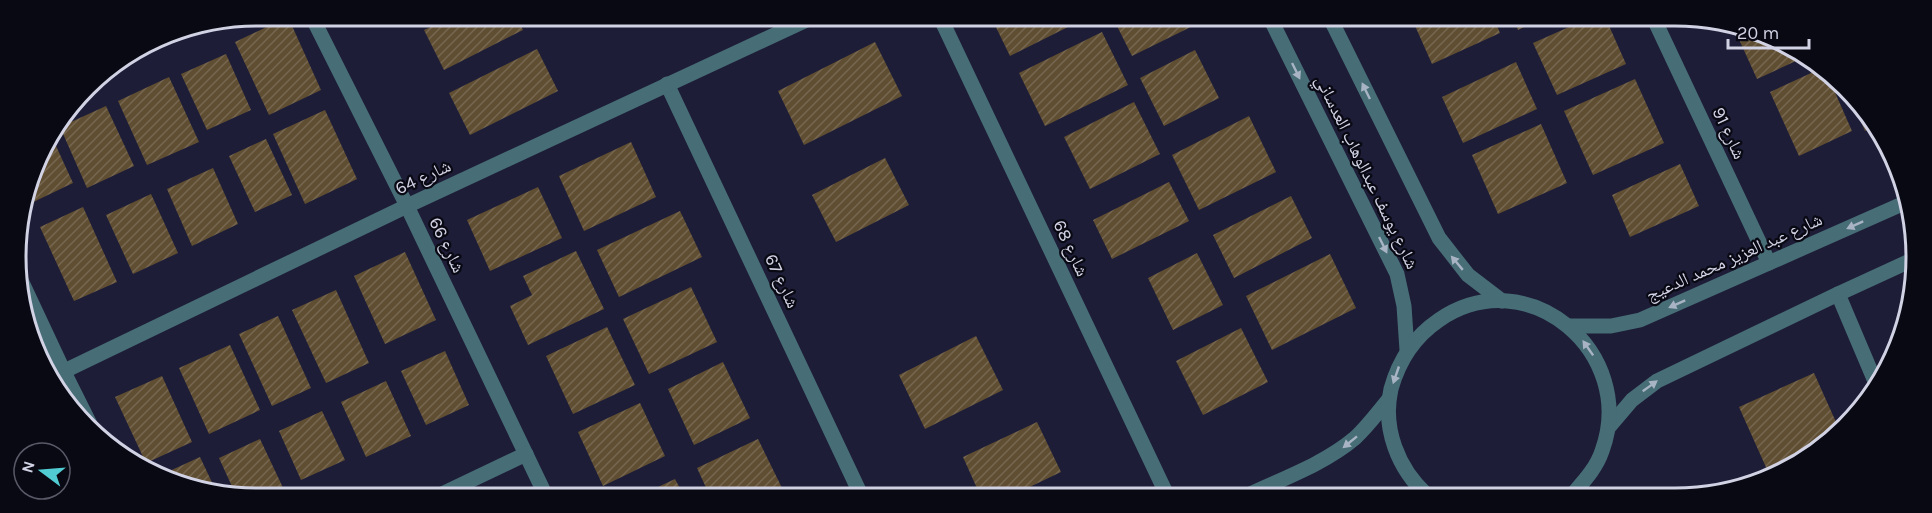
<svg xmlns="http://www.w3.org/2000/svg" width="1932" height="513" font-family="Karla,'Noto Naskh Arabic',sans-serif">
  <style>
    .building { fill: url(#building-hatch) }
    .lines { fill: none; stroke-linecap: round; stroke-linejoin: round }
    .minor { stroke: #476d77; stroke-width: 15 }
    .oneway { fill: #a8b4c3 }
    .labels { text-anchor: middle; dominant-baseline: central; stroke-width: 4.5; stroke-linejoin: round; paint-order: stroke }
    .street-label { font-size: 18px; fill: #d1d2e4; stroke: #090914 }
    .rim { fill: none; stroke: #d1d2e4; stroke-width: 3 }
  </style>
  <defs>
    <pattern id="building-hatch" width="6" height="6" patternUnits="userSpaceOnUse" patternTransform="scale(1.5)"><rect width="6" height="6" fill="#604e32"/><path d="M-1 1l2-2M0 6l6-6M5 7l2-2" fill="none" stroke="#766750"/></pattern>
  </defs>
  <rect width="100%" height="100%" fill="#1d1d37"/>
  <g class="building">
    <polygon points="454,16 516,16 523,30 444,70 424,30"/>
    <polygon points="639,16 666,16 645,27"/>
    <polygon points="288,17 321,90 269,115 235,42"/>
    <polygon points="991,17 995,17 1086,18 1010,56"/>
    <polygon points="1113,18 1209,18 1132,56"/>
    <polygon points="1412,19 1494,19 1500,33 1432,64"/>
    <polygon points="1513,19 1542,19 1518,30"/>
    <polygon points="1587,19 1606,19 1626,64 1557,95 1533,43"/>
    <polygon points="1732,24 1798,51 1809,55 1757,79"/>
    <polygon points="1102,32 1128,85 1045,126 1019,73"/>
    <polygon points="875,42 902,96 804,145 778,91"/>
    <polygon points="537,49 558,91 470,135 449,93"/>
    <polygon points="1195,50 1219,98 1164,126 1140,78"/>
    <polygon points="226,54 251,110 207,130 181,74"/>
    <polygon points="1516,62 1537,109 1463,143 1442,97"/>
    <polygon points="1822,68 1826,72 1852,131 1799,156 1770,92"/>
    <polygon points="169,77 199,142 147,165 118,101"/>
    <polygon points="1635,79 1664,143 1593,175 1564,111"/>
    <polygon points="1850,96 1876,122 1877,125 1865,131"/>
    <polygon points="1134,102 1160,154 1090,189 1064,137"/>
    <polygon points="106,106 134,166 87,188 60,127"/>
    <polygon points="325,110 357,179 305,204 273,134"/>
    <polygon points="1249,116 1276,172 1199,210 1172,155"/>
    <polygon points="1541,124 1567,183 1498,214 1472,155"/>
    <polygon points="51,135 73,183 25,206 40,150"/>
    <polygon points="266,139 292,195 255,212 229,156"/>
    <polygon points="631,142 656,197 584,231 559,176"/>
    <polygon points="885,158 909,205 836,242 812,195"/>
    <polygon points="1680,164 1699,206 1630,237 1612,195"/>
    <polygon points="213,168 238,224 192,246 167,189"/>
    <polygon points="1169,182 1189,221 1112,259 1093,220"/>
    <polygon points="538,187 562,238 490,271 467,220"/>
    <polygon points="151,194 178,253 133,274 106,215"/>
    <polygon points="1291,196 1312,238 1234,278 1213,235"/>
    <polygon points="83,207 117,282 74,301 40,227"/>
    <polygon points="680,211 702,257 619,297 597,250"/>
    <polygon points="576,251 604,309 528,345 510,306 532,295 523,276"/>
    <polygon points="405,252 436,320 385,344 354,276"/>
    <polygon points="1197,253 1223,305 1173,330 1148,278"/>
    <polygon points="1330,254 1356,308 1272,350 1246,296"/>
    <polygon points="691,287 717,342 649,374 623,319"/>
    <polygon points="336,290 369,363 326,383 292,310"/>
    <polygon points="278,316 311,388 272,406 239,334"/>
    <polygon points="607,327 635,385 573,414 546,356"/>
    <polygon points="1241,328 1268,382 1203,415 1176,361"/>
    <polygon points="976,336 1003,390 925,429 899,375"/>
    <polygon points="230,345 260,410 209,434 179,368"/>
    <polygon points="445,351 469,405 426,425 401,371"/>
    <polygon points="723,362 750,418 694,445 668,389"/>
    <polygon points="1814,373 1840,431 1835,438 1804,458 1769,474 1739,407"/>
    <polygon points="162,376 192,442 146,463 115,397"/>
    <polygon points="386,381 411,436 366,457 341,402"/>
    <polygon points="640,403 665,456 603,486 578,432"/>
    <polygon points="322,411 345,460 301,480 279,431"/>
    <polygon points="1037,422 1061,472 1013,495 980,495 963,457"/>
    <polygon points="260,439 286,494 235,493 219,458"/>
    <polygon points="758,439 785,494 709,494 697,468"/>
    <polygon points="200,457 217,493 210,493 163,474"/>
    <polygon points="675,479 683,494 643,494"/>
  </g>
  <g class="lines">
    <g class="minor">
      <polyline points="311,15 407,206 545,494"/>
      <polyline points="940,17 1167,495"/>
      <polyline points="1270,18 1397,274 1404,306 1407,350"/>
      <polyline points="1330,18 1439,238 1468,275 1502,301"/>
      <polyline points="1654,19 1769,263"/>
      <polyline points="667,84 861,495"/>
      <polyline points="19,276 64,372 93,430"/>
      <polyline points="1838,294 1877,386"/>
      <polyline points="1570,326 1611,326 1640,320 1909,201"/>
      <polyline points="52,377 407,206 813,17"/>
      <polyline points="1609,427 1632,400 1657,381 1838,294 1912,260"/>
      <polyline points="442,494 526,454"/>
      <path d="M1248,495C1284,478 1324,464 1355,438C1368,426 1378,412 1389,399"/>
      <path d="M1427,495C1398,469 1382,428 1391,389C1399,360 1414,337 1439,320C1528,259 1638,353 1602,451C1596,469 1583,482 1571,496"/>
    </g>
  </g>
  <defs><path id="oneway-solid" d="M-6-.8H1V-3.2L6.5 0L1 3.2V.8H-6Z" transform="scale(1.5)"/></defs>
  <g class="oneway">
    <use href="#oneway-solid" transform="translate(1296 71) rotate(64)"/>
    <use href="#oneway-solid" transform="translate(1366 91) rotate(-116)"/>
    <use href="#oneway-solid" transform="translate(1855 225) rotate(156)"/>
    <use href="#oneway-solid" transform="translate(1383 245) rotate(64)"/>
    <use href="#oneway-solid" transform="translate(1457 263) rotate(-130)"/>
    <use href="#oneway-solid" transform="translate(1677 304) rotate(156)"/>
    <use href="#oneway-solid" transform="translate(1588 348) rotate(-125)"/>
    <use href="#oneway-solid" transform="translate(1396 375) rotate(109)"/>
    <use href="#oneway-solid" transform="translate(1650 386) rotate(-36)"/>
    <use href="#oneway-solid" transform="translate(1350 442) rotate(141)"/>
  </g>
  <g class="labels">
    <g class="street-label">
      <text transform="translate(1729 133) rotate(65)">شارع 91</text>
      <text transform="translate(1367 172) rotate(64)">شارع يوسف عبدالوهاب العدساني</text>
      <text transform="translate(423 177) rotate(-25)">شارع 64</text>
      <text transform="translate(447 245) rotate(64)">شارع 66</text>
      <text transform="translate(1071 248) rotate(65)">شارع 68</text>
      <text transform="translate(1734 257) rotate(-24)">شارع عبد العزيز محمد الدعيج</text>
      <text transform="translate(782 281) rotate(65)">شارع 67</text>
    </g>
  </g>
  <path d="M0 0H1932V513H0ZM257 26H1675A231 231 0 0 1 1906 257V257A231 231 0 0 1 1675 488H257A231 231 0 0 1 26 257V257A231 231 0 0 1 257 26Z" fill="#090914" fill-rule="evenodd"/>
  <path class="rim" d="M257 26H1675A231 231 0 0 1 1906 257V257A231 231 0 0 1 1675 488H257A231 231 0 0 1 26 257V257A231 231 0 0 1 257 26Z"/>
  <g transform="translate(42 471) rotate(286)"><circle r="28" fill="#090914" stroke="#595967" stroke-width="1.5"/>
  <path d="M0-4.5L10 22L0 15L-10 22Z" fill="#51ccd2"/>
  <text y="-9" font-size="16" font-weight="bold" text-anchor="middle" fill="#d1d2e4">N</text>
  </g>
  <path d="M1728 39v9h81v-9" fill="none" stroke="#d1d2e4" stroke-width="3"/>
  <text x="1737" y="39" font-size="18" fill="#d1d2e4" stroke="#090914" stroke-width="4.5" paint-order="stroke">20 m</text>
</svg>
